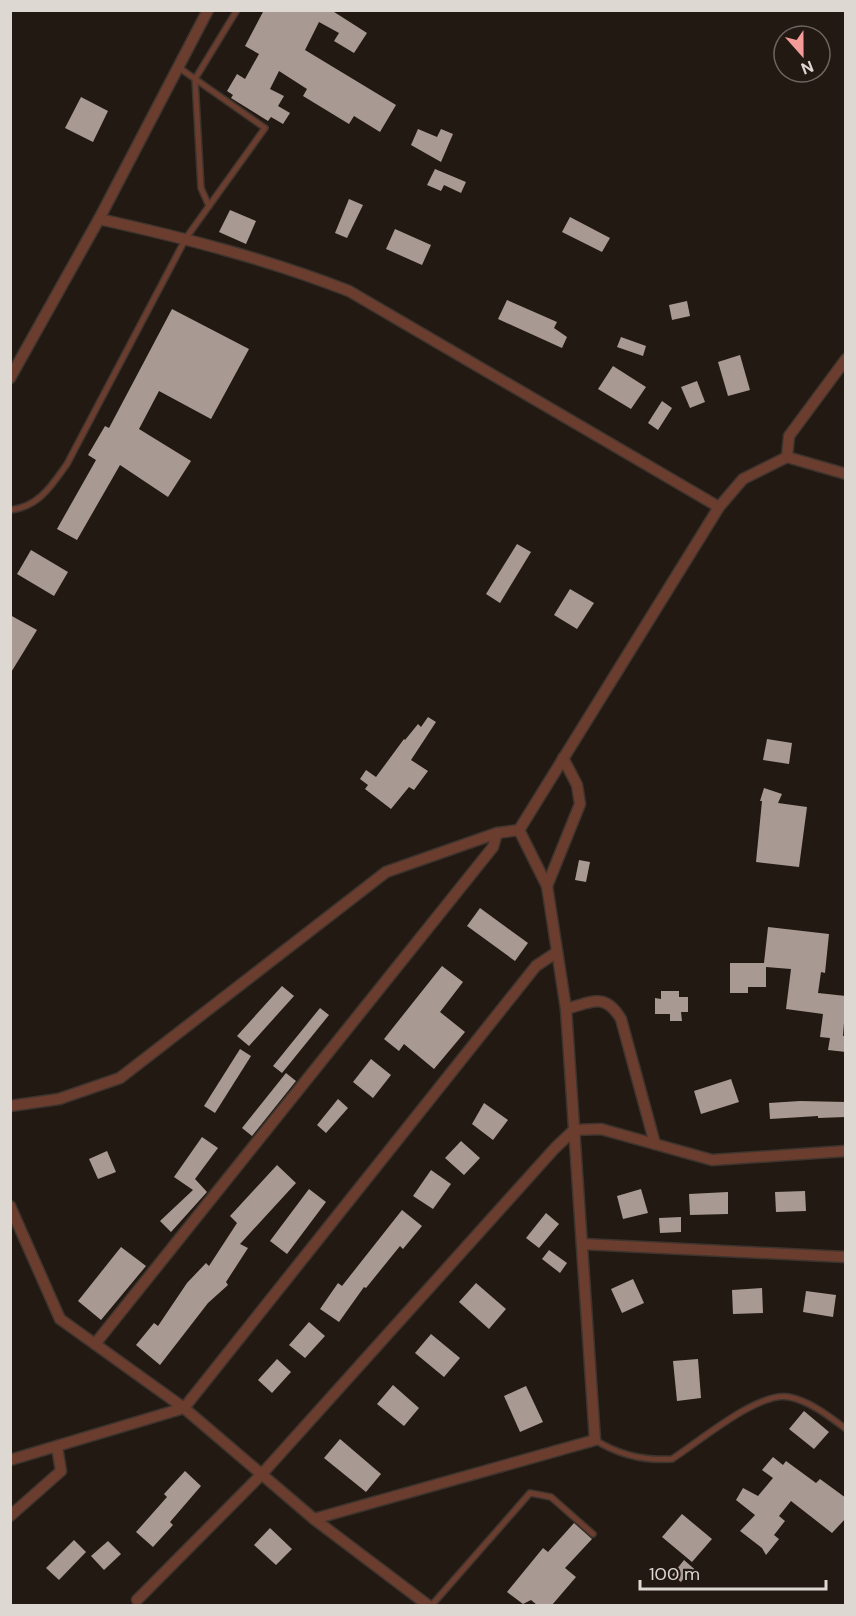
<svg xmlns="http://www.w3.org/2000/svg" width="856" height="1616" font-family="'DM Sans',sans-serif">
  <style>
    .building { fill: #a89a93 }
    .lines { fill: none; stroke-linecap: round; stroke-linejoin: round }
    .lane-casing { stroke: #3d342e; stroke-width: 8 }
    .street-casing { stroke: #3d342e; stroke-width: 13 }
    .lane { stroke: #6b3d2e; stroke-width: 5 }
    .street { stroke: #6b3d2e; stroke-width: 10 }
  </style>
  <rect width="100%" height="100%" fill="#231913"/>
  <g class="building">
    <polygon points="264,10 331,10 367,33 354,53 334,41 339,33 319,22 305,50 396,105 380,132 354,116 349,124 303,96 307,89 279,71 270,89 284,96 278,106 290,113 283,124 271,117 268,121 231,98 233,95 227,91 237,74 245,79 259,54 245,46"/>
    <polygon points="81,97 108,111 93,142 65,128"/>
    <polygon points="418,129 437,137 441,129 453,134 441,162 411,145"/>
    <polygon points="435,169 466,182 461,193 444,185 441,191 427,185"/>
    <polygon points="349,199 363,205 347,238 335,233"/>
    <polygon points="230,210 256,221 246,244 219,232"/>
    <polygon points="570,217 610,238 602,252 562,232"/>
    <polygon points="395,229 431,245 422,265 386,249"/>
    <polygon points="507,300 557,322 554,328 567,337 562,348 498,319"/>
    <polygon points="687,301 690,316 672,320 669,305"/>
    <polygon points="172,309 249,349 211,419 159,391 139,429 191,461 168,497 120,465 77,540 57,529 96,460 88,455 105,426 109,428"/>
    <polygon points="621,337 646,346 643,356 617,347"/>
    <polygon points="740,355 750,390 728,396 718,362"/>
    <polygon points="613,366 646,387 631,409 598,389"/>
    <polygon points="697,381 705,402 690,408 681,387"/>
    <polygon points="662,401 672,408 658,430 648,423"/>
    <polygon points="517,544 531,552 500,603 486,594"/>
    <polygon points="31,550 68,572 54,596 17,574"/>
    <polygon points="570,589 594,603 577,629 554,615"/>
    <polygon points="10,615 37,630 10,674"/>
    <polygon points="428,717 436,722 411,760 428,771 414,790 409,787 391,809 365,789 368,785 360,779 366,770 376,777 404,739 405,740 418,724 421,727"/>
    <polygon points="767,739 792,743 789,764 763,760"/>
    <polygon points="764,788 782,794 778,803 807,807 799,867 756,862 762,801 760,801"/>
    <polygon points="579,860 590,862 586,882 575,880"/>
    <polygon points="480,908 528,943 515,961 467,926"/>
    <polygon points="768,927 829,934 825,973 821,972 818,993 846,996 843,1036 846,1036 846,1052 828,1050 830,1038 820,1037 823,1014 786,1009 791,969 766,967 766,987 748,987 748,993 730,993 730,963 764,963"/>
    <polygon points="442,966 463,982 440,1012 465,1032 434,1069 404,1044 399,1051 384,1039"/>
    <polygon points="282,986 294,996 249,1046 237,1036"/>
    <polygon points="661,991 679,991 679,997 688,997 688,1012 681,1012 682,1021 670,1021 670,1014 655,1014 655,998 661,999"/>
    <polygon points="320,1008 329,1015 282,1073 273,1066"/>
    <polygon points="240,1049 251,1056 215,1113 204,1106"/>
    <polygon points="371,1059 391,1075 373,1098 353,1082"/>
    <polygon points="286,1073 296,1081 252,1136 242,1128"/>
    <polygon points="731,1079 739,1102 701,1114 694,1091"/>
    <polygon points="338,1099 348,1108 326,1133 317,1125"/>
    <polygon points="800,1101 846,1102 846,1117 818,1118 818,1116 770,1119 769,1103"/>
    <polygon points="484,1103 508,1120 493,1140 472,1124"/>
    <polygon points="202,1137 218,1148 195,1179 207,1192 171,1232 160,1221 193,1190 174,1177"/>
    <polygon points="461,1141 480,1158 464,1175 445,1158"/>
    <polygon points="107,1151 116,1172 98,1179 89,1159"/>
    <polygon points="277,1165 296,1183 240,1244 248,1248 226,1282 228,1285 208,1303 160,1365 136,1345 154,1323 158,1326 187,1283 206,1263 209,1266 237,1223 230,1216"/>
    <polygon points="431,1170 451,1184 433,1209 413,1196"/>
    <polygon points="309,1189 326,1202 287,1254 270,1241"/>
    <polygon points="641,1189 648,1213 623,1219 617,1196"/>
    <polygon points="805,1191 806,1211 776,1212 775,1192"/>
    <polygon points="728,1192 728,1214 690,1215 689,1194"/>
    <polygon points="402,1210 422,1226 403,1249 400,1246 366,1288 364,1287 339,1322 320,1309 338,1283 342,1286"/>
    <polygon points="546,1213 559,1224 539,1248 526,1238"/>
    <polygon points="681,1217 681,1232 660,1233 659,1218"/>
    <polygon points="121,1247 146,1266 101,1320 78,1301"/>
    <polygon points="549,1250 567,1263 560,1273 542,1259"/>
    <polygon points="633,1279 644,1303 622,1313 611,1289"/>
    <polygon points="476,1283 506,1309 489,1329 459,1302"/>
    <polygon points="762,1288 763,1313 733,1314 732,1290"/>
    <polygon points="806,1291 836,1295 833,1317 803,1312"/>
    <polygon points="309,1322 325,1336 305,1358 289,1345"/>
    <polygon points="431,1334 460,1358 444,1377 415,1353"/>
    <polygon points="277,1359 291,1372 272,1393 258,1380"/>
    <polygon points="698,1359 701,1398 677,1401 673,1361"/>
    <polygon points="393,1385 419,1408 404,1426 377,1404"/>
    <polygon points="526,1386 543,1422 520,1432 504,1396"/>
    <polygon points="804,1411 829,1432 814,1449 789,1429"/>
    <polygon points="340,1439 381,1474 366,1492 324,1458"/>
    <polygon points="773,1457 783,1465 786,1461 816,1483 820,1479 846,1498 846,1518 832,1533 791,1501 779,1516 785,1521 774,1535 779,1539 766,1555 762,1548 740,1531 755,1515 736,1500 743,1488 758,1496 773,1478 762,1470"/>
    <polygon points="185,1471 201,1486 170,1522 173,1525 153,1547 136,1532 167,1497 164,1494"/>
    <polygon points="682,1514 712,1539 692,1562 662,1537"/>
    <polygon points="574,1523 592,1539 565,1568 576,1577 552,1605 537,1605 531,1600 523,1604 507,1592 543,1548 548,1552"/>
    <polygon points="270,1528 292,1549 276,1565 254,1545"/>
    <polygon points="74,1540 86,1552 59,1580 46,1568"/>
    <polygon points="108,1541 121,1554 104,1570 91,1556"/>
    <polygon points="684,1560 700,1574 693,1582 686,1575 681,1582 672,1575"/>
  </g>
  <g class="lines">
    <g class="lane-casing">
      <g id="lane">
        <polyline points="209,206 201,188 195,79 237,10"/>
        <path d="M10,510C39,507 52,485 67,464L186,238L265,128L178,67"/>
        <path d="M595,1440C619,1455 643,1461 672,1459C699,1442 758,1391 789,1397C810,1401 830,1417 846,1429"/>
        <polyline points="431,1606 530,1493 551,1497 593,1534"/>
      </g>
    </g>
    <g class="street-casing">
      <g id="street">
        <path d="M99,219C185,238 267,259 349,291L719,507"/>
        <polyline points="10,378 99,219 208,10"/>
        <polyline points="787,457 789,436 846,359"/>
        <polyline points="547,886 580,804 577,785 563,758"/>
        <path d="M566,1009C592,1002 605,992 621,1019L655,1144"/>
        <polyline points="10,1106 59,1099 120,1078 386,872 497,833 519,830 719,507 743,479 787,457 846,474"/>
        <polyline points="10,1206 60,1319 184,1408 314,1519 429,1606"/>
        <polyline points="582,1244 846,1257"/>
        <polyline points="95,1344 493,847 497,833"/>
        <polyline points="10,1460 184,1408 536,966 557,952"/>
        <polyline points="10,1516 61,1471 57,1447"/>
        <polyline points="314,1519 595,1440 566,1009 547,886 519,830"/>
        <polyline points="137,1600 261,1475 555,1148 574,1130 601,1129 712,1160 846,1151"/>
      </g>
    </g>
    <use href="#lane" class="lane"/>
    <use href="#street" class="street"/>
  </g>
  <rect width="856" height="1616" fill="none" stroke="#ded8d3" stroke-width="24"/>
  <g transform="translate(802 54) rotate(159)"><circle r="28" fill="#231913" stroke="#6e6560" stroke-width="1.5"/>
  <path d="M0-4.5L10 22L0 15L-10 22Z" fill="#f59b99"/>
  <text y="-9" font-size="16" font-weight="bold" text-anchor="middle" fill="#ded8d3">N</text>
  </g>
  <path d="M640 1580v9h186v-9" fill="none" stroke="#ded8d3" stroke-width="3"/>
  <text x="649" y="1580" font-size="18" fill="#ded8d3" stroke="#231913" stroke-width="4.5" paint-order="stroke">100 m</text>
</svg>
